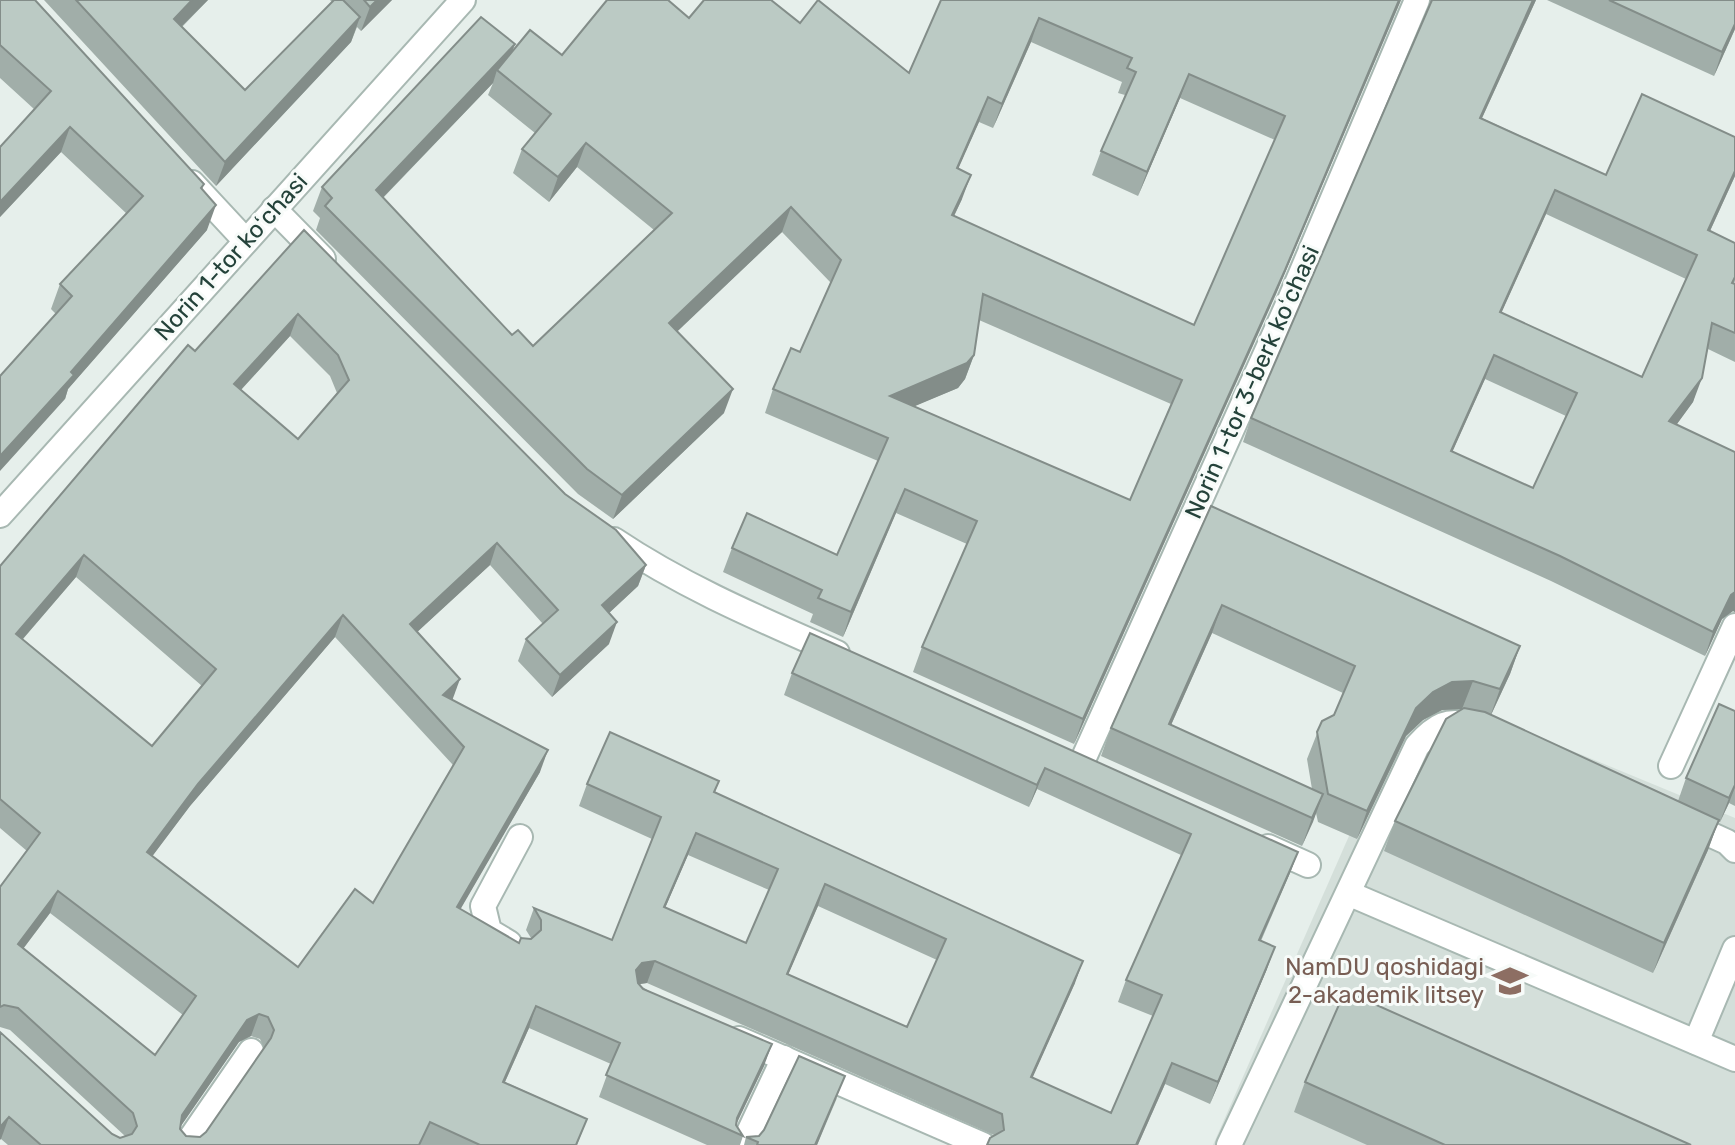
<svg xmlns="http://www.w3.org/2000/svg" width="1735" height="1145" font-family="Rubik,sans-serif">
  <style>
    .built { fill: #d4dfda }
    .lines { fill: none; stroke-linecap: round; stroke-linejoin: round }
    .minor-casing { stroke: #a8b8b2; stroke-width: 28 }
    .minor { stroke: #fff; stroke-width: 24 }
    .wall { fill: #a1aea9; fill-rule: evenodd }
    .shaded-wall { fill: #838d89 }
    .building { fill: #bbcac4; stroke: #838d89; stroke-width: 2; fill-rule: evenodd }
    .labels { text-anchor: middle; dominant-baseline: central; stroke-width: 6; stroke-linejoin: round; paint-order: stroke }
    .street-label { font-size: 24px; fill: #24423a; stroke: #f7fbf9 }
    .education-label { font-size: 24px; fill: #785e54; stroke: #f7fbf9; text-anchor: end }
  </style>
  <rect width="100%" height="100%" fill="#e6efeb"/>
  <polygon class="built" points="1415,686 1735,818 1735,1145 1213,1145"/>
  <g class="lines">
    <g class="minor-casing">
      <g id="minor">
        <polyline points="192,183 245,240"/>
        <polyline points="274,209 323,259"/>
        <polyline points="0,515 463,0"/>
        <path d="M614,540C684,587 760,619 837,653"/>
        <polyline points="1082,762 1290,300 1417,0"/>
        <polyline points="1671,766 1735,626"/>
        <polyline points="1683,822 1727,842 1735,850"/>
        <polyline points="1268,847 1308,865"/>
        <polyline points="1350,894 1735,1059"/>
        <polyline points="509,943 489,931 483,906 520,837"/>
        <polyline points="739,1039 983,1145"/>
        <polyline points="1696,1042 1735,949"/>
        <polyline points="186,1145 251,1051"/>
        <polyline points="743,1145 784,1058"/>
        <path d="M1229,1145L1417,746C1435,726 1448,717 1475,727"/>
      </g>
    </g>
    <use href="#minor" class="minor"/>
  </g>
  <g class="wall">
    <polygon points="0,0 204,184 202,190 207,230 68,389 65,399 56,314 51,309 60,284 127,214 61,152 0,217 0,147 34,109 0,78"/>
    <polygon points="44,0 208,0 182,27 245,90 332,2 330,0 392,0 361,31 357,27 351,42 216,186"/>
    <path d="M941,0H1401L1276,294L1074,744L913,672L922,647L967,544L896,513L843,637L810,622L813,614L723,572L732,548L837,555L878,461L765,413L773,389L800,352L831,283L782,232L677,331L724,413L613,519L578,494L316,230L320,218L313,211L322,187L515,44L512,51L562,55L689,18L800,23L909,73ZM1031,42L1122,82L1118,93L1125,95L1101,151L1092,175L1138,196L1180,98L1275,140L1194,325L954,216L962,199L958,168L979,122L993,128ZM493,83L488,95L535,133L522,149L513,173L549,202L577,167L654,230L533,346L512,335L383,198ZM979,320L1171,404L1130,500L914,406L958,388L965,379L974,355Z"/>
    <path d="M1430,0H1536L1482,118L1606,175L1735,137V176L1710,231L1735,243V281L1734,284H1735V362L1708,349L1693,402L1676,425L1735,452V612L1733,611L1722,619L1705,656L1551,581L1243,442L1251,418L1430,3ZM1546,214L1686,279L1642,377L1501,313ZM1485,379L1566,416L1533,488L1452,452Z"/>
    <polygon points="1547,0 1735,0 1735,29 1714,76"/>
    <path d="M304,230L565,494L646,565L638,586L609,613V644L552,697L518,661L526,639L543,624L490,565L417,632L453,700L540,772L460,909L519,943L531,938L526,930L534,908L612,940L652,839L579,806L587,784L719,781L715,792L1075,983L1032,1078L1111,1113L1153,1016L1118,1002L1126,980L1181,855L1037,789L1029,807L784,695L792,673L1298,852L1290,873L1261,941L1267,969L1210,1104L1165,1084L1138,1145H987L994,1135L647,983L638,984L764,1066L736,1124L743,1136L740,1145H707L599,1097L611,1064L529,1028L505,1082L587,1119L577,1145H8L1,1139L0,1032L112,1134L120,1138L125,1136L10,1030L0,1027V887L27,851L0,828V566ZM290,336L330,376L337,393L298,439L241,390ZM76,577L202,686L152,746L23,639ZM335,637L453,765L373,903L298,967L152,856L190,806ZM688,855L769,890L746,943L665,908ZM818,906L937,960L907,1027L788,974ZM50,913L183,1015L155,1055L23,949ZM251,1036L260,1039L264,1048L206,1132L200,1137L186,1136L180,1129V1127L239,1042Z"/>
    <path d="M1211,506L1520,646L1510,674L1491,715L1678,801L1686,778L1735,711V806L1729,803L1720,822H1718L1708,850L1653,973L1384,851L1395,821L1463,709L1442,710L1423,720L1406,736L1357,839L1318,822L1316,813L1302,846L1101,756L1111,728ZM1212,633L1343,693L1334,715L1322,721L1307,759L1312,789L1171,725Z"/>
    <polygon points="1305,1082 1691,1145 1367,1145 1294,1112"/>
    <polygon points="837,1098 817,1145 744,1145 746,1137 759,1136"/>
  </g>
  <g class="shaded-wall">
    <polygon points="192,0 208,0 165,43 174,19"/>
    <polygon points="377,0 392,0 361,31 370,7"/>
    <polygon points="1399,0 1401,0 1276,294 1074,744 1083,719"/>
    <polygon points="1533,0 1536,0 1471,142 1480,118"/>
    <polygon points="360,17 351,42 216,186 225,162"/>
    <polygon points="1039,18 1031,42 993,128 1002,104"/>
    <polygon points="1735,24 1735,29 1714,76 1722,52"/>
    <polygon points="515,44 506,69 497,70 493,83 367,214 376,190"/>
    <polygon points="1189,74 1180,98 1138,196 1147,172"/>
    <polygon points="988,97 979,122 948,192 957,168"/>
    <polygon points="70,127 61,152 0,217 0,202"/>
    <polygon points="586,143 577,167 549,202 558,177"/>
    <polygon points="1735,171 1735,176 1699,255 1708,230"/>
    <polygon points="971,175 962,199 943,239 952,215"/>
    <polygon points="1555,190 1546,214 1491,336 1500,312"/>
    <polygon points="216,205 207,230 68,389 65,399 0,471 0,456 71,372"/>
    <polygon points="791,207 782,232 661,347 669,323"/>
    <polygon points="298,314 290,336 226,406 234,384"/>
    <polygon points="974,355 965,379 958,388 882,420 890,396"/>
    <polygon points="1494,355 1485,379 1442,475 1451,451"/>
    <polygon points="1702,378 1693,402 1661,446 1669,421"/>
    <polygon points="733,389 724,413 613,519 622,495"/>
    <polygon points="905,489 896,513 843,637 851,612"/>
    <polygon points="497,543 490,565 402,646 410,624"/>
    <polygon points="84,555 76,577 8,656 16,634"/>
    <polygon points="646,565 638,586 594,627 602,605"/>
    <polygon points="1735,592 1735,612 1733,611 1722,619 1705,656 1713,632 1731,595"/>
    <polygon points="1222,605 1212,633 1159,752 1169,724"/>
    <polygon points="343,615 335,637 190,806 139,874 147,852 198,784"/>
    <polygon points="617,622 609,644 552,697 560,675"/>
    <polygon points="1520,646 1510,674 1490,717 1500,689"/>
    <polygon points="460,679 452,701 435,717 443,695"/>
    <polygon points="1473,681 1462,709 1442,710 1423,720 1406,736 1357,839 1367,811 1416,708 1433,692 1452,682"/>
    <polygon points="548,750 540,772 449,929 457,907"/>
    <polygon points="1045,768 1037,789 1029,807 1037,785"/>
    <polygon points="1735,787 1729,803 1720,822 1729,798"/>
    <polygon points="1323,794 1313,822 1302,846 1312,818"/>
    <polygon points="1719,820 1708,850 1653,973 1664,943"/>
    <polygon points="696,833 688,855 656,929 664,907"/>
    <polygon points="1298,852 1290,873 1251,962 1259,940"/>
    <polygon points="825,884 818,906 779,996 787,974"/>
    <polygon points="58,891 50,913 10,966 18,944"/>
    <polygon points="1275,947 1267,969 1210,1104 1218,1082"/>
    <polygon points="655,961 647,983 634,985 636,970 642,963"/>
    <polygon points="1083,961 1075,983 1023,1099 1031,1077"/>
    <polygon points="536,1006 529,1028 495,1104 503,1082"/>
    <polygon points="259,1014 251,1036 239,1042 174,1136 182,1115 247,1020"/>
    <polygon points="772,1044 764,1066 733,1131 737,1118"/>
    <polygon points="1172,1063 1165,1084 1138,1145 1136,1145"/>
    <polygon points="845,1076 817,1145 815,1145"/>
    <polygon points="9,1117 1,1139 0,1140 0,1127"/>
  </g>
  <g class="building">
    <polygon points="0,0 35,0 204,184 201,188 216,205 71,372 74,375 0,456 0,376 72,296 60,284 143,196 70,127 0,202 0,147 51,91 0,45"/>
    <polygon points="76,0 192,0 174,19 245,90 334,0 343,0 360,17 225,162"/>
    <polygon points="364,0 377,0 370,7"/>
    <path d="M607,0H668L689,18L704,0H771L800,23L818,0L909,73L941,0H1399L1285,270L1083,719L922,647L977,521L905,489L851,612L818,598L822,590L732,548L747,513L837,555L888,438L773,389L791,348L800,352L841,260L791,207L669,323L733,389L622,495L587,469L325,206L332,198L322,187L481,17L515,44L376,190L512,335L518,330L533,346L672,213L586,143L558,177L522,149L551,114L497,70L530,30L562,55ZM1039,18L1132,58L1127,68L1136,72L1101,151L1147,172L1189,74L1285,116L1194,325L952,215L971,175L957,168L988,97L1002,104ZM983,294L1182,380L1130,500L890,396L967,363L974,355Z"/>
    <path d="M1432,0H1533L1480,118L1606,175L1642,94L1735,137V171L1708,230L1735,243V277L1732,283L1735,284V333L1712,323L1702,378L1669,421L1735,452V592L1731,595L1713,632L1560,556L1251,418ZM1555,190L1697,255L1642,377L1500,312ZM1494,355L1577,393L1533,488L1451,451Z"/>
    <polygon points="1609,0 1735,0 1735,24 1722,52"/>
    <path d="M304,230L565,494L616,530L646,565L602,605L617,622L560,675L526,639L558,610L497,543L410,624L460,679L443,695L548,750L457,907L519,943L521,938L531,939L541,930V920L534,908L612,940L661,817L587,784L610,732L719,781L714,792L1083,961L1031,1077L1111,1113L1162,995L1126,980L1191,834L1045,768L1037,785L792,673L810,633L1298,852L1259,940L1275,947L1218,1082L1172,1063L1136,1145H987L990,1138L1004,1130L1002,1114L655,961L642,963L636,970L638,983L643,989L772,1044L737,1118L736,1125L743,1136L606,1075L620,1043L536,1006L503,1082L587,1119L576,1145H480L430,1122L419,1145H41L9,1117L0,1127V1032L112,1134L120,1138L132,1134L137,1126L133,1113L18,1008L4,1005L0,1007V887L40,833L0,799V566L188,345L195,351ZM298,314L338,355L349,380L298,439L234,384ZM84,555L216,669L152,746L16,634ZM343,615L464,747L373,903L355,889L298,967L147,852L198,784ZM696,833L778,869L746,943L664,907ZM825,884L946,939L907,1027L787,974ZM58,891L196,996L155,1055L18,944ZM259,1014L268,1017L274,1030L271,1038L206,1132L200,1137L186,1136L180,1129L182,1115L247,1020Z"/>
    <polygon points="1211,506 1520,646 1500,689 1473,681 1452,682 1433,692 1416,708 1367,811 1328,794 1317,732 1322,721 1334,715 1355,666 1222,605 1169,724 1323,794 1312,818 1111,728"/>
    <polygon points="1719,704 1735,711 1735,785 1729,798 1686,778"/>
    <polygon points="1464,708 1485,712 1719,820 1664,943 1395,821 1446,719"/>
    <polygon points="1345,991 1691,1145 1445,1145 1305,1082"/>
    <polygon points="799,1056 845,1076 815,1145 757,1145 758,1142 746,1137 759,1136 764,1130"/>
  </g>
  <defs>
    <g id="university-bare" transform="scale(2.76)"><path d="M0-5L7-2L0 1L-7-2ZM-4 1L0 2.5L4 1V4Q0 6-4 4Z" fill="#8d6e63" stroke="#f7fbf9" stroke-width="2.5" paint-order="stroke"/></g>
  </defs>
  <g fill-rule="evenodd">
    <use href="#university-bare" x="1510" y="981"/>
  </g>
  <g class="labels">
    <g class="street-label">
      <text transform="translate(231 257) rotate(-48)">Norin 1-tor koʻchasi</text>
      <text transform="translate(1252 382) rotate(-66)">Norin 1-tor 3-berk koʻchasi</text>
    </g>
    <g class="education-label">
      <text x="1484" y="967">NamDU qoshidagi<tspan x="1484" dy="28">2-akademik litsey</tspan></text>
    </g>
  </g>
</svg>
